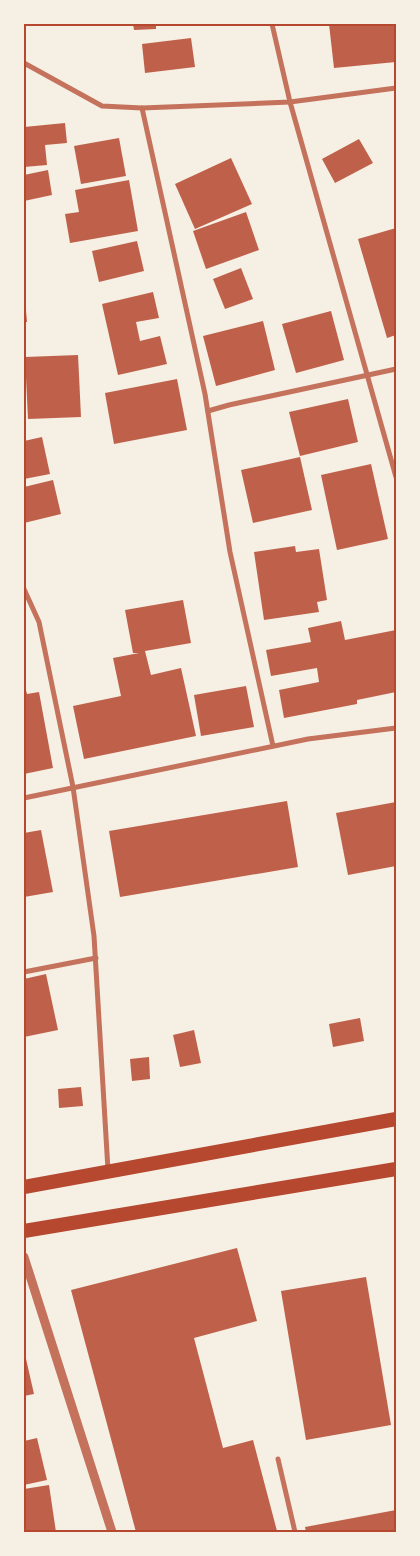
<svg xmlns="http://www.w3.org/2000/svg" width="420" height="1556" font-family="'Archivo Narrow',sans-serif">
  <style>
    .building { fill: #bf614a }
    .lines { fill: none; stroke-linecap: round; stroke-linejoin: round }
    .minor { stroke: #c5725c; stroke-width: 5 }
    .tertiary { stroke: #c5725c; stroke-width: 9 }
    .trunk { stroke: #b5482f; stroke-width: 14 }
    .neatline { fill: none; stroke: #b5482f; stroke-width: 2 }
  </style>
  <rect width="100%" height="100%" fill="#f6efe4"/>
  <g class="building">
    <polygon points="133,24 156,24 156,29 134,30"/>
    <polygon points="329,24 396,24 396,62 334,68"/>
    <polygon points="191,38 195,67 145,73 142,44"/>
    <polygon points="65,123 67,143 45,145 47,165 24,167 24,127"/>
    <polygon points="119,138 126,176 81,184 74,146"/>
    <polygon points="359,139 373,163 335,183 322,159"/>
    <polygon points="231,158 252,204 195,229 175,184"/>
    <polygon points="48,170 52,195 24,201 24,175"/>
    <polygon points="129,180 138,231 70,243 65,214 79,212 75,190"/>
    <polygon points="246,212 259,250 206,269 193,231"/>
    <polygon points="24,218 25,218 26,239 24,239"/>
    <polygon points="396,228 396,335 387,338 358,239"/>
    <polygon points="137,241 144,271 99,282 92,251"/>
    <polygon points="241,268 253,299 225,309 213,279"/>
    <polygon points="153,292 159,318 136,322 140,341 160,336 167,364 118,375 102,304"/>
    <polygon points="24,299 25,299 27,322 24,322"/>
    <polygon points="331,311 344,360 296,373 282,324"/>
    <polygon points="263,321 275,370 216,386 203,336"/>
    <polygon points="78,355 81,417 28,419 25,357"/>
    <polygon points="177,379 187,430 114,444 105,393"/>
    <polygon points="348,399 358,442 300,456 289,412"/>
    <polygon points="42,437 50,474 24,479 24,441"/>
    <polygon points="300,457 312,510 253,523 241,470"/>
    <polygon points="371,464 388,539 337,550 321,475"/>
    <polygon points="53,480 61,514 24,523 24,487"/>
    <polygon points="295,546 296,552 319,549 327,600 317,602 319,612 264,620 254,552"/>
    <polygon points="183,600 191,643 145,651 151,675 181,668 196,736 84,759 73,706 121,696 113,658 139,653 133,653 125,610"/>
    <polygon points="341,621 345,640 396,630 396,692 357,700 357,704 284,718 279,690 319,682 317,668 271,676 266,650 311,642 308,628"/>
    <polygon points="24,683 27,694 39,692 53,768 24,774"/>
    <polygon points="246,686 254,727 201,736 194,695"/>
    <polygon points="287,801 298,867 120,897 109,831"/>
    <polygon points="396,802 396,866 348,875 336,813"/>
    <polygon points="41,830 53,892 24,897 24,833"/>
    <polygon points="46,974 58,1030 24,1037 24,979"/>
    <polygon points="360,1018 364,1041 333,1047 329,1024"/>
    <polygon points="194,1030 201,1063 180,1067 173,1035"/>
    <polygon points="149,1057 150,1079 132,1081 130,1059"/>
    <polygon points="81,1087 83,1106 59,1108 58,1089"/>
    <polygon points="237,1248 257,1321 194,1338 223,1448 253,1440 277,1531 271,1532 136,1532 71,1290"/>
    <polygon points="366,1277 391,1425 306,1440 281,1291"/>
    <polygon points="24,1350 34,1394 24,1396"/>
    <polygon points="37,1438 47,1480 24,1485 24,1441"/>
    <polygon points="49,1485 56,1532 24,1532 24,1489"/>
    <polygon points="396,1510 396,1532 306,1532 305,1527"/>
  </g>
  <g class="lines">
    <g class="minor">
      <polyline points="272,24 290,102 396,477"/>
      <polyline points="24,63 102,106 142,108 290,102 396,88"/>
      <polyline points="142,108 205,394 230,552 273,746"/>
      <polyline points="208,411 229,405 396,369"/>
      <polyline points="24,589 39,622 73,787 94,936 108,1170"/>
      <polyline points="24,798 308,739 396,728"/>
      <polyline points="24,972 96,958"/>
      <polyline points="278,1459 295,1532"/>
    </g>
    <polyline class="tertiary" points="24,1257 112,1532"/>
    <g class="trunk">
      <polyline points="24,1187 396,1119"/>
      <polyline points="24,1231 396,1169"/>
    </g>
  </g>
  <rect width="420" height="1556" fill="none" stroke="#f6efe4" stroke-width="50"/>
  <rect x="25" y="25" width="370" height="1506" class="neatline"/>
</svg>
